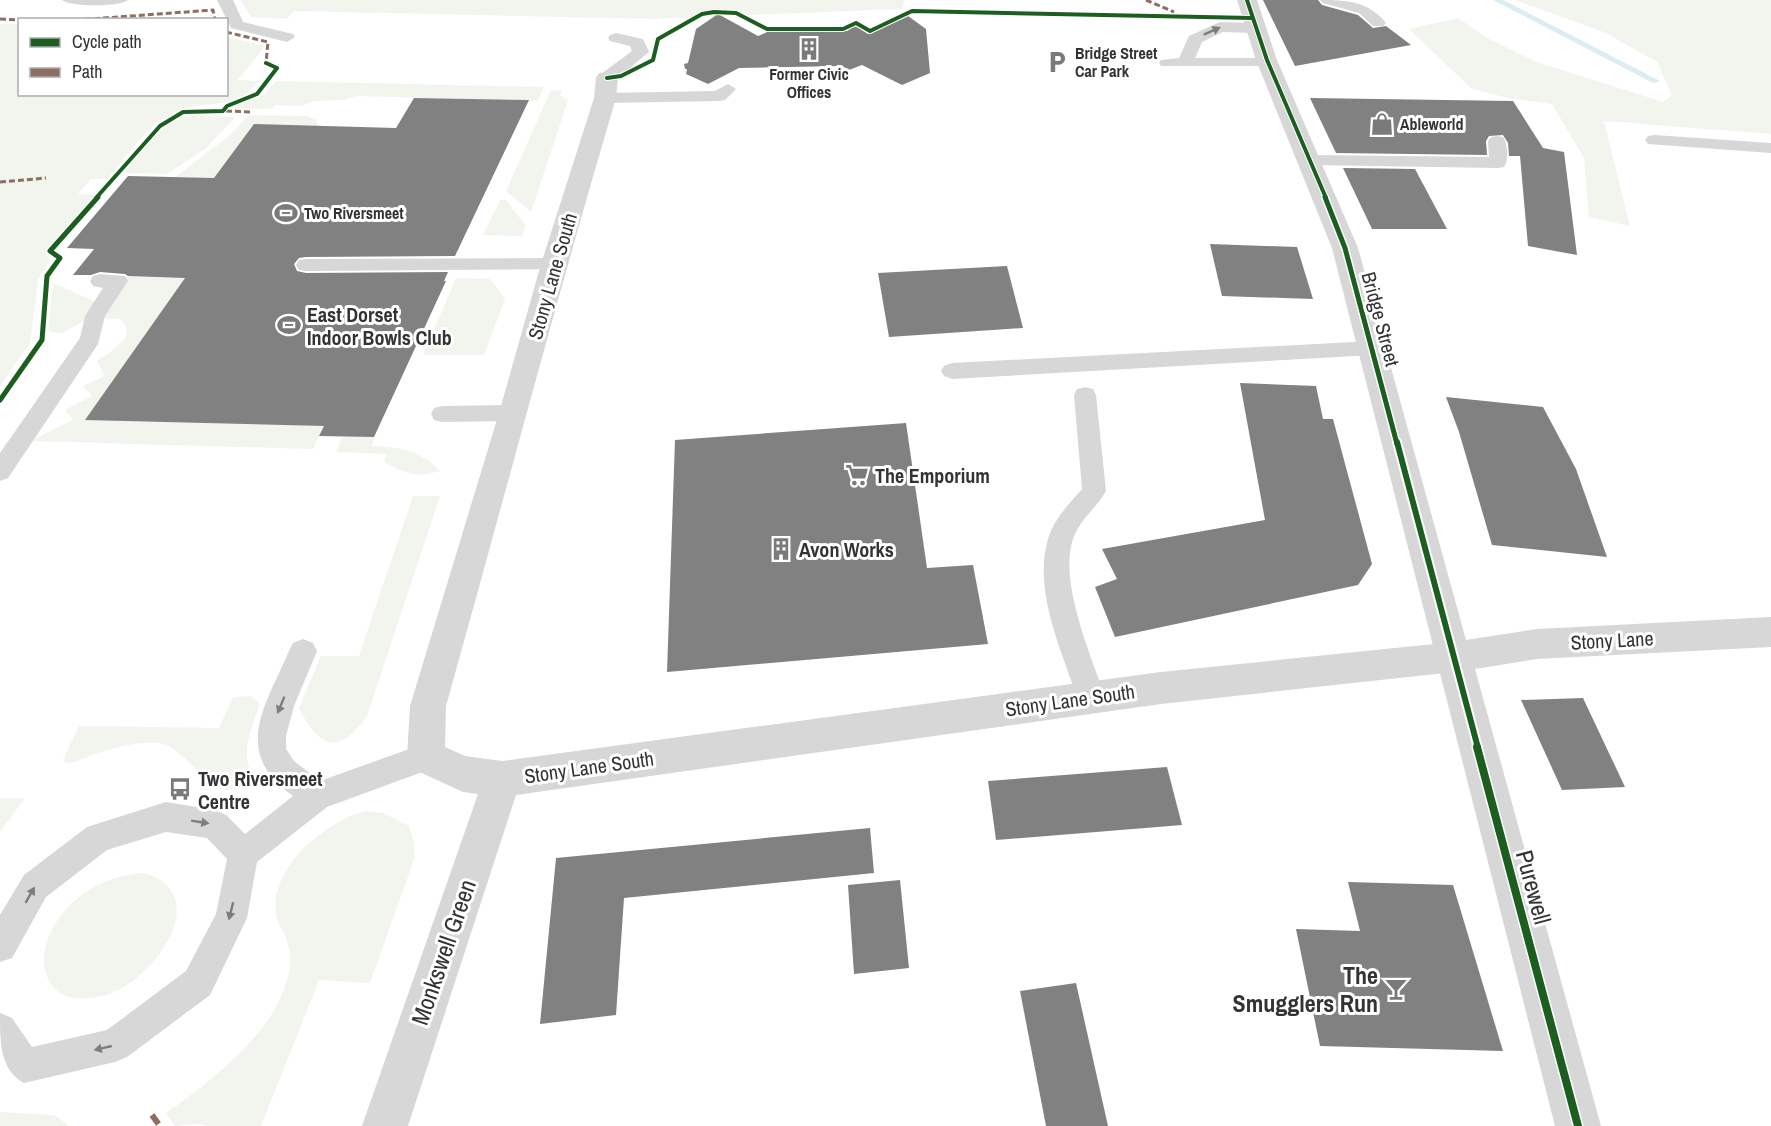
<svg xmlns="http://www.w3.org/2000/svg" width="1771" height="1126" font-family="'Archivo Narrow',sans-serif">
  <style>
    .green { fill: #f1f5ed }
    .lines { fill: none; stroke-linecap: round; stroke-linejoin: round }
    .stream { fill: #ddebf3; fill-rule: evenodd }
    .building { fill: #818181 }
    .service { fill: #d7d7d7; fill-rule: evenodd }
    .minor { fill: #d7d7d7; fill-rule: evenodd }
    .tertiary { fill: #d7d7d7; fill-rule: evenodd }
    .quiet-far1 { stroke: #8d6e63; stroke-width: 3; stroke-dasharray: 6 3; stroke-linecap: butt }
    .quiet { stroke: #8d6e63; stroke-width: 6; stroke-dasharray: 11 6; stroke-linecap: butt }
    .cycleway-far3-casing { stroke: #fff; stroke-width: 6 }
    .cycleway-far2-casing { stroke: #fff; stroke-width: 8 }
    .cycleway-far1-casing { stroke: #fff; stroke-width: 10 }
    .cycleway-casing { stroke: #fff; stroke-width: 11 }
    .cycleway-far3 { stroke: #1b5e20; stroke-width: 4 }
    .cycleway-far2 { stroke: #1b5e20; stroke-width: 5 }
    .cycleway-far1 { stroke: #1b5e20; stroke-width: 6 }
    .cycleway { stroke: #1b5e20; stroke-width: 8 }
    .oneway { fill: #7d7d7d }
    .labels { text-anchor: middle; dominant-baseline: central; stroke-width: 6; stroke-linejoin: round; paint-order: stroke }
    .far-poi-label { font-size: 16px; font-weight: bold; fill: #333; stroke: #fff; text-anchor: start }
    .street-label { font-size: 20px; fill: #333; stroke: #fff }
    .poi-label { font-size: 20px; font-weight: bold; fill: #333; stroke: #fff; text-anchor: start }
    .near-street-label { font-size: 24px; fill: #333; stroke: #fff }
    .near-poi-label { font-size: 24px; font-weight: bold; fill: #333; stroke: #fff; text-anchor: end }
  </style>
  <rect width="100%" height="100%" fill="#fff"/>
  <g class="green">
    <polygon points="240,0 904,0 902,9 651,19 294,11 287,19 251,17"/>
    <polygon points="1515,0 1771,0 1771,134 1604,121 1630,226 1589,217 1584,158 1552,104 1508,98 1472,89 1409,29 1458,18 1487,38 1537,62 1663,102 1672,95 1657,62 1606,33"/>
    <path d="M0,24H19L20,94H226L227,37L265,46L238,80L259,81C233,114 203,97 171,114C145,127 126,158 107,179H91L78,194L95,195L45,251L50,261L38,279L30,343L0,386Z"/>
    <polygon points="276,81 544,87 538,101 357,96 343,100 314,101 301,106 275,105 272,109 235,108 239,103 264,95"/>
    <polygon points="551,90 562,91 560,95 568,100 531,212 506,191"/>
    <path d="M188,115L235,117L206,148L167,174L124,173C143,150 159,125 188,115Z"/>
    <polygon points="249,115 308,116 316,120 319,126 214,178 175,177 229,136"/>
    <polygon points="500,200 506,200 526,226 522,236 483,235"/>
    <path d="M127,276L186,278L86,419L324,426L313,449L30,441L73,420L65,410L92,396L83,386L104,376L97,361C109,353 141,335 120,319L97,318Z"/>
    <polygon points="456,278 490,279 505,299 484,355 423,355"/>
    <polygon points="53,283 96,302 89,318 62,333 50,332 48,328"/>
    <path d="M343,436L374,437L372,446C398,447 421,450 440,471C415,478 406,474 384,462L387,454L336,452Z"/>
    <path d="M413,496H440L367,716C339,756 319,748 299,708L321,656H359Z"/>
    <path d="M251,696L260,704C252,727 240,751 252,775C246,780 237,789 229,790C211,792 185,752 166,745C148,737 107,750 89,756C82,759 75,763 67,763L63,760L79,726L219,728L233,697Z"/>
    <polygon points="0,798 25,798 0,832"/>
    <path d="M365,811L383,813L409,826L414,842L415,857L370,983L319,980L261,1126H208L197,1124L175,1126L166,1113C210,1082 273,1034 287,980C292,965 291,950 285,935C282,928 277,922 276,914C270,867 324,823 365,811Z"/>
    <path d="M144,873C214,894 157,975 112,993C101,997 89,999 77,998C68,998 58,993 53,987C33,961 50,925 70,905C91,885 115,875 144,873Z"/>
    <polygon points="0,1112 54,1115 70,1126 0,1126"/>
  </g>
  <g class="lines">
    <polygon class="stream" points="1493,0 1503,0 1660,81 1653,83"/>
  </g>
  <g class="building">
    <polygon points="1263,0 1318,0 1322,5 1358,15 1373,28 1386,26 1411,45 1295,66"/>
    <polygon points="718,14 758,36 772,30 847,31 855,26 868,34 908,16 926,29 930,73 902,85 862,65 849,70 842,66 739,68 708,84 686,74 687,69 685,69 684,64 688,63 696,29"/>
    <polygon points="414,98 529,100 455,256 306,257 299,258 294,264 297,271 306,273 448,272 444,281 446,281 374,437 319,436 324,426 85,420 185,278 128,276 125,274 100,272 91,275 73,275 94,249 67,248 128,176 214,178 254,124 396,128"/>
    <polygon points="1310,98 1513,101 1543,148 1564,152 1577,255 1528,246 1520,156 1509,156 1508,143 1503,135 1489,136 1486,141 1487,155 1336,153"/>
    <polygon points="1343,168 1415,169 1447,229 1372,229"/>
    <polygon points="1210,244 1297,247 1313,299 1222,296"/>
    <polygon points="1007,266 1023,328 889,337 878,273"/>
    <polygon points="1240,383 1316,386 1323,419 1333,419 1372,564 1358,585 1115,637 1095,587 1117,579 1102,549 1265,520"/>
    <polygon points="1446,397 1543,407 1576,469 1607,557 1492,545 1459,432"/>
    <polygon points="906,423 927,568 973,565 988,644 667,672 675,440"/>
    <polygon points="1583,698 1625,787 1562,790 1521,700"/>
    <polygon points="1167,767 1182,825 996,840 988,781"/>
    <polygon points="870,828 874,873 624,898 616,1015 540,1024 556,858"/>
    <polygon points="900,880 909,968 854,974 848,885"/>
    <polygon points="1348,882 1453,885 1503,1051 1320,1046 1296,929 1360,931"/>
    <polygon points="1076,983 1108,1126 1046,1126 1020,991"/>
  </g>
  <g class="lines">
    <g class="service">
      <path d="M62,0H128C121,7 69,7 62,0Z"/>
      <polygon points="217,0 233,0 243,22 293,34 295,37 287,42 231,28"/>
      <path d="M1320,0C1346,0 1369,1 1386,23L1383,26H1373L1359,13L1323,3Z"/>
      <polygon points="1220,22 1255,23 1263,28 1255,33 1223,32 1202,42 1195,58 1268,58 1274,60 1276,63 1274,66 1161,66 1159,63 1161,60 1179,58 1189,36"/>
      <polygon points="616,33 643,39 649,52 613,82 607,83 599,78 601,74 632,51 630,46 610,41 608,38 610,35"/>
      <polygon points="728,84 736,89 725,100 719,101 605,103 599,102 597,98 599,94 605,93 715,91"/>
      <polygon points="1654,135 1771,143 1771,153 1648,144 1645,140 1648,136"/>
      <path d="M1497,136L1503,137C1508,144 1509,160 1504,167L1498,168L1310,165L1304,164L1301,160L1304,156L1310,155L1489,157L1488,141L1491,137Z"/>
      <polygon points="554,258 561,259 564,264 561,269 306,271 299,270 296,265 299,260 306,259"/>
      <polygon points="100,274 125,276 128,281 105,316 98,344 8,478 0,481 0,453 80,338 85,316 103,288 93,286 90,281 93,276"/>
      <polygon points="1373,341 1381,343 1384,348 1381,353 1373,355 952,379 944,376 941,371 944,366 952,363"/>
      <path d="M1085,387L1093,389L1096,395L1106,491C1097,507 1081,519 1074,536C1057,579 1091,655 1105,697L1101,706L1091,710L1081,706L1077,697C1061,649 1033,590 1048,539C1054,519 1069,504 1082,489L1074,395L1077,389Z"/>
      <polygon points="514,405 522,407 525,413 522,419 514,421 442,422 434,420 431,414 434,408 442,406"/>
      <path d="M303,639L313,643L317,651L294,706L286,736V749L294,761L320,781L426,743L436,747L441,757L436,767L327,807L257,862L247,918L210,995L127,1057L115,1062L24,1083C0,1070 0,1042 0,1013L12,1018L32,1047L107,1030L186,971L216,914L227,859L207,838L166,832L107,850L46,897L12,958L0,962V915L24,875L87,827L166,802L215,810L226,815L245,834L293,796C231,752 265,707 289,651L293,643Z"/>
    </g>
    <path class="minor" d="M607,72L615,73L618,78L616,98C556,300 503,503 446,706L445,747L465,756L502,761L1161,672L1454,642L1466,646L1472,657L1466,668L1454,672L1161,704L516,795L408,1126H362L478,794L463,792L413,769L407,757L410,706L499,413L541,264L594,98L596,78L599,73Z"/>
    <polygon class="tertiary" points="1237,0 1257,0 1277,60 1358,248 1466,640 1537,629 1771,617 1771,647 1537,659 1475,669 1601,1126 1555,1126 1332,248 1256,60"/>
    <g class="quiet-far1">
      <polyline points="1146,0 1174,12"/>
      <polyline points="0,19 20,20"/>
      <polyline points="76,20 213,10 215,20"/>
      <polyline points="226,32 268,42 266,63 271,65"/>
      <polyline points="226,111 251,112"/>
      <polyline points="0,182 46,178"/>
    </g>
    <polyline class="quiet" points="152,1115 160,1126"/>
    <g class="cycleway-far3-casing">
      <g id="cycleway-far3">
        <polyline points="1247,0 1267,60 1326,198"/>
        <polyline points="607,78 621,76 653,60 658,39 702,14 714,12 736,13 767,29 843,29 856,23 870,31 912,11 1252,18"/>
        <polyline points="96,198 160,126 183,112 223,111 227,106 257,94 277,68 266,63"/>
      </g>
    </g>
    <g class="cycleway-far2-casing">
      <g id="cycleway-far2">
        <polyline points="1325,197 1345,248 1397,444"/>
        <polyline points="0,400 42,340 47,276 60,258 50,251 98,197"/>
      </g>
    </g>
    <g class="cycleway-far1-casing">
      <polyline id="cycleway-far1" points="1397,442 1478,748"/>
    </g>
    <g class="cycleway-casing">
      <polyline id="cycleway" points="1477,747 1578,1126"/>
    </g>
    <use href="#cycleway-far3" class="cycleway-far3"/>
    <use href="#cycleway-far2" class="cycleway-far2"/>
    <use href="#cycleway-far1" class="cycleway-far1"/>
    <use href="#cycleway" class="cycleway"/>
  </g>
  <defs><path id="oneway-solid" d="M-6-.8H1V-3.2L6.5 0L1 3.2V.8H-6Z" transform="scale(1.5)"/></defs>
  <g class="oneway">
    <use href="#oneway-solid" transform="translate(1212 31) rotate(-24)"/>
    <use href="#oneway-solid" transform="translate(281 705) rotate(112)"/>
    <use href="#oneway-solid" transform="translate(200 822) rotate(9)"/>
    <use href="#oneway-solid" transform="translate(30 895) rotate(-60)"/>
    <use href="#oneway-solid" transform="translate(231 911) rotate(104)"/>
    <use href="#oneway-solid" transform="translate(103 1048) rotate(167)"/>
  </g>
  <defs>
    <g id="building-bare" transform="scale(1.8)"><path d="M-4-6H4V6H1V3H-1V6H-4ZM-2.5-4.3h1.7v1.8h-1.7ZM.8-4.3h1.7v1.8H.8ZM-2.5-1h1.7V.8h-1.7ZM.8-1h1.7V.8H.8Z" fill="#7a7a7a" stroke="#fff" stroke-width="2.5" paint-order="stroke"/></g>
    <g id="parking-bare" transform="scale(1.8)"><path d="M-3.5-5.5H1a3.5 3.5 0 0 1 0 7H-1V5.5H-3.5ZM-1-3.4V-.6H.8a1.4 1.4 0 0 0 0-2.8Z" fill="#7a7a7a" stroke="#fff" stroke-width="2.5" paint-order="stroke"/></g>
    <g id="shop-bare" transform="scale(1.8)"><path d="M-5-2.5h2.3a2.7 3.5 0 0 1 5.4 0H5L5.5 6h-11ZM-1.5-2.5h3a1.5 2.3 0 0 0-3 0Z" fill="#7a7a7a" stroke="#fff" stroke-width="2.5" paint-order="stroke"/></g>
    <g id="stadium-bare" transform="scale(1.8)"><path d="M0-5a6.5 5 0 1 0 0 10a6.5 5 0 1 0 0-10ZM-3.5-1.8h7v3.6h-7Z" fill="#7a7a7a" stroke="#fff" stroke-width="2.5" paint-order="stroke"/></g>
    <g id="supermarket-bare" transform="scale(1.8)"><path d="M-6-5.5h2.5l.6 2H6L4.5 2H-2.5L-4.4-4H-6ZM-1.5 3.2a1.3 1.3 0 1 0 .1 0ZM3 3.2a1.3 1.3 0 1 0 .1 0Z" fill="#7a7a7a" stroke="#fff" stroke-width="2.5" paint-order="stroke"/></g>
    <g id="bus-bare" transform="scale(1.8)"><path d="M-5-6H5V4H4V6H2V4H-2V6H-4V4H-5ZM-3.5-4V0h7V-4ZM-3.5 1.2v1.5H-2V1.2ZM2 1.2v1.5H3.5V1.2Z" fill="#7a7a7a" stroke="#fff" stroke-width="2.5" paint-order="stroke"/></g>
    <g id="bar-bare" transform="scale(1.8)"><path d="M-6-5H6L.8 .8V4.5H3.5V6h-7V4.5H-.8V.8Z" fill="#7a7a7a" stroke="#fff" stroke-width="2.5" paint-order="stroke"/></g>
  </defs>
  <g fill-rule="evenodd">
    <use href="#building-bare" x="809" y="49"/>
    <use href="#parking-bare" x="1057" y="62"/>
    <use href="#shop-bare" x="1382" y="124"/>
    <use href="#stadium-bare" x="286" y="213"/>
    <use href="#stadium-bare" x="289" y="325"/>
    <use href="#supermarket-bare" x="857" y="475"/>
    <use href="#building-bare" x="781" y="549"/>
    <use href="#bus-bare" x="180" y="789"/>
    <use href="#bar-bare" x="1396" y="989"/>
  </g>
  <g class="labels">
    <g class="far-poi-label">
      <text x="1075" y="53">Bridge Street<tspan x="1075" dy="18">Car Park</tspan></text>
      <text x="809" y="74" text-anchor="middle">Former Civic<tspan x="809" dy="18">Offices</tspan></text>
      <text x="1400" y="124">Ableworld</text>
      <text x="304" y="213">Two Riversmeet</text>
    </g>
    <g class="street-label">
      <text transform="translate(552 276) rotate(-74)">Stony Lane South</text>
      <text transform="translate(1381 319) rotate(75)">Bridge Street</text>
      <text transform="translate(1612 640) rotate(-3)">Stony Lane</text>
      <text transform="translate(1070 700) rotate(-8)">Stony Lane South</text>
      <text transform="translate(589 767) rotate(-8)">Stony Lane South</text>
    </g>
    <g class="poi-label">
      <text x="307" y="314">East Dorset<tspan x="307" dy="23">Indoor Bowls Club</tspan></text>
      <text x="875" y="475">The Emporium</text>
      <text x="799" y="549">Avon Works</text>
      <text x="198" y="778">Two Riversmeet<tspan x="198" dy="23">Centre</tspan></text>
    </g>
    <g class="near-street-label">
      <text transform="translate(1534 887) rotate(75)">Purewell</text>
      <text transform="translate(443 952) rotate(-71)">Monkswell Green</text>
    </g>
    <g class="near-poi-label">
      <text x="1378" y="975">The<tspan x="1378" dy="28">Smugglers Run</tspan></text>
    </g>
  </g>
  <rect x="18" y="18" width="210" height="78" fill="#ffffff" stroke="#adadad" stroke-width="1.5"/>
  <rect x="30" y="38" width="30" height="9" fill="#1b5e20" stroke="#adadad" stroke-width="1.5"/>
  <text x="72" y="48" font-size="18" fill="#333333">Cycle path</text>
  <rect x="30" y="68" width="30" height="9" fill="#8d6e63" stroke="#adadad" stroke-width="1.5"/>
  <text x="72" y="78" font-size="18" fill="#333333">Path</text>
</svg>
